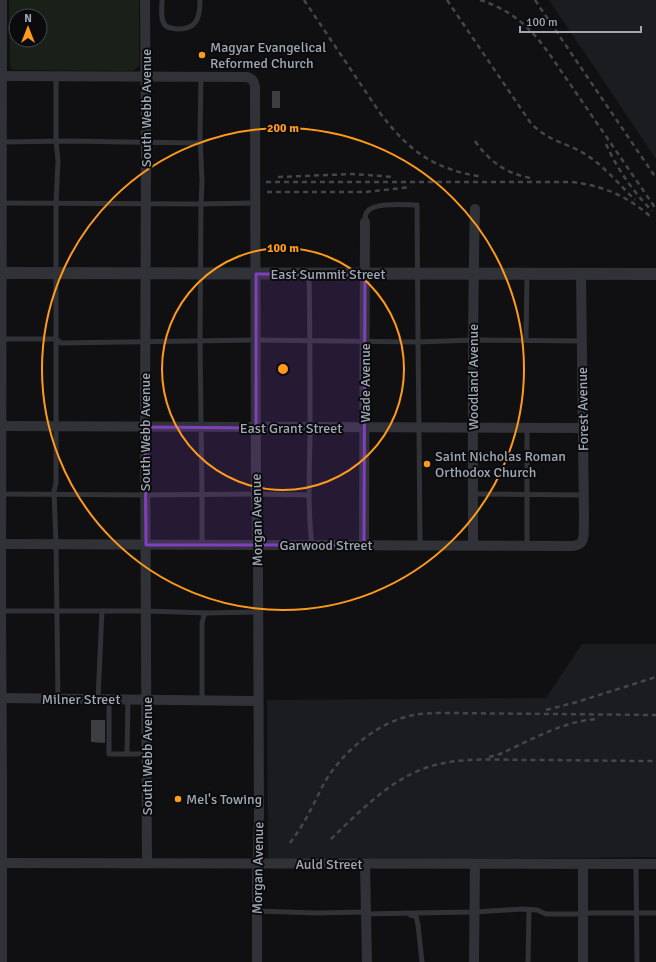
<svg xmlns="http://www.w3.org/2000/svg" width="656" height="962" font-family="Signika,sans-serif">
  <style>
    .built { fill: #1b1c1f }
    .green { fill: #182018; fill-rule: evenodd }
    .building { fill: #3c3e42 }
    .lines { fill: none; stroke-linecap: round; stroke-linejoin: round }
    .service { stroke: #313237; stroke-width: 5 }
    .minor { stroke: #313237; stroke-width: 10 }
    .tertiary { stroke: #313237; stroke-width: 12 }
    .rail { stroke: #43464c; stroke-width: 2.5; stroke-dasharray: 5 4; stroke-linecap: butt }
    .marked { fill: #803fbd; fill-opacity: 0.2; stroke: #803fbd; stroke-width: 3; stroke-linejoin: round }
    .ring { fill: none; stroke: #ff9a1b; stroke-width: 2 }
    .poi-dot { fill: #ff9a1b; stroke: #0b0b0d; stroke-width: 1.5 }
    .labels { text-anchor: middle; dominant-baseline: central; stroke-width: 4; stroke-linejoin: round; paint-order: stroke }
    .poi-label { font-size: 14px; fill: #9fa8b4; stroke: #0b0b0d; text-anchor: start }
    .street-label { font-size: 14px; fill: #9fa8b4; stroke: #0b0b0d }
    .centre { fill: #ff9a1b; stroke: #0b0b0d; stroke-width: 2 }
    .ring-label { font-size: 12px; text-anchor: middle; font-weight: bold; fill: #ff9a1b; stroke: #0b0b0d; stroke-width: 4; stroke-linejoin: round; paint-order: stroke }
  </style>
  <rect width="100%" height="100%" fill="#101012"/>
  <g class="built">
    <polygon points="549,0 656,0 656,159"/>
    <polygon points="582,644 656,644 656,857 268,861 267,700 546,698"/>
  </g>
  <path class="green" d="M9,0H139V66L133,71L14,70L10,67ZM16,16H40V40H16Z"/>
  <g class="building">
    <rect x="272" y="91" width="8" height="17"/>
    <polygon points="91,720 105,720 105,743 91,742"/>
  </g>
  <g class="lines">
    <g class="service">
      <path d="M162,0C162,7 160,19 165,25C167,28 172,28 176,29C197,30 200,18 200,0"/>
      <polyline points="56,76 56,141 58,161 56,203 56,483 54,491 56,544 58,699"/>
      <polyline points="1,142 71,141 125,142 200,143"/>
      <polyline points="1,203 201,204 202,181 200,136 201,77"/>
      <path d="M365,222C365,219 365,214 367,212C374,202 405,205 417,205L418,342L473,340L582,341"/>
      <path d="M309,274C310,325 310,376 310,426C310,466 307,505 312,545"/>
      <polyline points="1,339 56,339 61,343 256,340 418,342 419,428 420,545"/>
      <polyline points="526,340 527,275"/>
      <polyline points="1,494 145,495 256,494 309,495"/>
      <polyline points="473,494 583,495"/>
      <polyline points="202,545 202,494 200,341 201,204 255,203"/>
      <polyline points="527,546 527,428"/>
      <polyline points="1,611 146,611 207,613"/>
      <polyline points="98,699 102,611"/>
      <polyline points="109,699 109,754 147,754"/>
      <polyline points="202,700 202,623 204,615 207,613 258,612"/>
      <polyline points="127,754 128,699"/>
      <polyline points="636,864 637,962"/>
      <polyline points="257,911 317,913 366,912"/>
      <polyline points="366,914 413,913 474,912 523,909 537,910 546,914 576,914 583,913 656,913"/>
      <polyline points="410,915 416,916 418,925 422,962"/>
      <polyline points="528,962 529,910"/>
    </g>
    <g class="minor">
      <polyline points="145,0 146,156 145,427 147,863"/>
      <path d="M0,76L247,77C253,79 254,81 255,87L256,494L258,562L259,817L258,849L257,877V962"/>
      <polyline points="0,426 583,428"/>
      <path d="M0,544L572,546C573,546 578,545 579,544C586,541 583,526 584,519L581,275"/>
      <polyline points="364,545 365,222"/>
      <path d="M473,545C473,433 472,321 475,209"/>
      <polyline points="0,698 258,701"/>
      <polyline points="1,863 656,864"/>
      <polyline points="365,864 367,962"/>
      <polyline points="474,962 475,864"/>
      <polyline points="583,962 583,864"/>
    </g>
    <g class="tertiary">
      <polyline points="1,0 0,611 1,786 1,962"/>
      <polyline points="0,273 656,274"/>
    </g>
    <g class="rail">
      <path d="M304,0L380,113C410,152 433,169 483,177"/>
      <path d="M447,0L530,122C547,141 565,142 585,154C604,166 619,184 635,200"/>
      <path d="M480,0C511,10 529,26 548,52L656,209"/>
      <polyline points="535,0 656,178"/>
      <path d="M475,141C489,161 505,173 530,178"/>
      <path d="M606,144C617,169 633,191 652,211"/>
      <polyline points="278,177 353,174 394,177"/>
      <path d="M266,182H572C604,186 627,196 651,217"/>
      <polyline points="267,192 365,192 411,187"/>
      <polyline points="546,710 577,702 656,677"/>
      <path d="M489,757L500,754C531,740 563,721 598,719"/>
      <path d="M331,839C357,814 386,784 420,770C454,756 494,760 531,760C573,760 614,761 656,761"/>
      <path d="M290,843C298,832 306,820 312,807C317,798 321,788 326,780C344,751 376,724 409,716C421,713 433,713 446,713L656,715"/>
    </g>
  </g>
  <path class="marked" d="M256,274H365L364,545H146L145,427L256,428Z"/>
  <g class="ring">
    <circle cx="283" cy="369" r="121"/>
    <circle cx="283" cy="369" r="241"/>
  </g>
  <g class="poi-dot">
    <circle cx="202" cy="55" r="4"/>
    <circle cx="427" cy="464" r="4"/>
    <circle cx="178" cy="799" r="4"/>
  </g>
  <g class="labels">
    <g class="poi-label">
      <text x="210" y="47">Magyar Evangelical<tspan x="210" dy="16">Reformed Church</tspan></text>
      <text x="435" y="456">Saint Nicholas Roman<tspan x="435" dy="16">Orthodox Church</tspan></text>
      <text x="186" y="799">Mel's Towing</text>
    </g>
    <g class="street-label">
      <text transform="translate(146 108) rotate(-90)">South Webb Avenue</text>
      <text x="328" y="274">East Summit Street</text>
      <text transform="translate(473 377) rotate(-90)">Woodland Avenue</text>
      <text transform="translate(365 383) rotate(-90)">Wade Avenue</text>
      <text transform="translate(583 409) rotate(-91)">Forest Avenue</text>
      <text x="291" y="428">East Grant Street</text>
      <text transform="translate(145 432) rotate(-90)">South Webb Avenue</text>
      <text transform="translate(257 520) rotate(-91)">Morgan Avenue</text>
      <text x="326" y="545">Garwood Street</text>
      <text x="81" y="699">Milner Street</text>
      <text transform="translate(147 756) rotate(-90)">South Webb Avenue</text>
      <text x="329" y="864">Auld Street</text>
      <text transform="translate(258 868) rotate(-89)">Morgan Avenue</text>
    </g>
  </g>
  <circle cx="283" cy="369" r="6" class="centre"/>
  <g class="ring-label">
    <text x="283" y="132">200 m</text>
    <text x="283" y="252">100 m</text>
  </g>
  <g transform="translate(28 28)"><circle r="19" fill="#0b0b0d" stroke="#464a50"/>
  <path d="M0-3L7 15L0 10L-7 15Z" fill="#ff9a1b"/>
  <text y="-6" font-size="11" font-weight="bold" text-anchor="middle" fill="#9fa8b4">N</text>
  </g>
  <path d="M520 26v6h121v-6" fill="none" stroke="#9fa8b4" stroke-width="2"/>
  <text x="526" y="26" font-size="12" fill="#9fa8b4" stroke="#0b0b0d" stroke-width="3" paint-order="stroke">100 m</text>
</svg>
